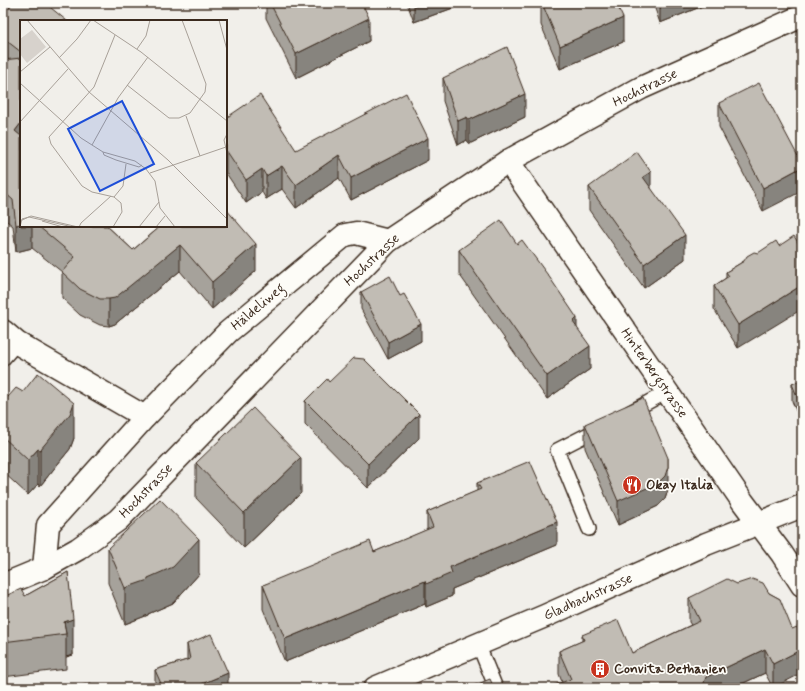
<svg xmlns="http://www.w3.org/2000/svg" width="805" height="691" font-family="Mynerve,sans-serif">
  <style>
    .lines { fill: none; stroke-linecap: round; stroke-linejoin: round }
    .service-casing { stroke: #3b2a1e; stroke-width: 16 }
    .minor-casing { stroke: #3b2a1e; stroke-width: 25 }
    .tertiary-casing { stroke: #3b2a1e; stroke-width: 25 }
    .service { stroke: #fdfcf7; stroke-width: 13 }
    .minor { stroke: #fdfcf7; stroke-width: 22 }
    .tertiary { stroke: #fdfcf7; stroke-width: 22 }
    .wall { fill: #a6a29b; stroke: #3b2a1e }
    .shaded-wall { fill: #87847e; stroke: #3b2a1e }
    .building { fill: #c1bcb4; stroke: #3b2a1e }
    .labels { text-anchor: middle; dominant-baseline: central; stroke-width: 3.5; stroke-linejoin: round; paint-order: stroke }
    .street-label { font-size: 14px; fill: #3b2a1e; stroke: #fdfcf7 }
    .poi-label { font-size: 14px; font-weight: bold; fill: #3b2a1e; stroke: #fdfcf7; text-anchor: start }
    .inset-road { fill: none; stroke: #a8a098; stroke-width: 1 }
    .view { fill: #1d4ed8; fill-opacity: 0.15; stroke: #1d4ed8; stroke-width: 2 }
    .inset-edge { fill: none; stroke: #3b2a1e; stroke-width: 2 }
  </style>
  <rect width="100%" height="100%" fill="#f1efea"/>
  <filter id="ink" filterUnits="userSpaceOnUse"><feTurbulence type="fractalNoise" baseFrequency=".025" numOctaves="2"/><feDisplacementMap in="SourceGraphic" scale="8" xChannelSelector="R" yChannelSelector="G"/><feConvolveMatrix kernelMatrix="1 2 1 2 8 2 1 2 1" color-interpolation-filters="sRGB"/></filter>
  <g filter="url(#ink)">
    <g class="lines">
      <g class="service-casing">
        <g id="service">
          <polyline points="3,359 17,343"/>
          <polyline points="630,412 667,392"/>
          <polyline points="589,529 557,450 600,428"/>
          <polyline points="478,644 496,688"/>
        </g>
      </g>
      <g class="minor-casing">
        <g id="minor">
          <polyline points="508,161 743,502 782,554 802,585"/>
          <polyline points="3,331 17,343 145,417"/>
          <polyline points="44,568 48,525 145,417 228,332 345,235 356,233 388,241"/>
          <polyline points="3,585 44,568 78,549 118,520 388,241 508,161 641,88 802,16"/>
        </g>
      </g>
      <g class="tertiary-casing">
        <polyline id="tertiary" points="375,688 545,616 706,544 802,506"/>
      </g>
      <use href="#service" class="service"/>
      <use href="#minor" class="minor"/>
      <use href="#tertiary" class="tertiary"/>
    </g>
    <g class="wall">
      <polygon points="266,3 362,3 369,41 296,78 266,18"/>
      <polygon points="407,3 467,3 414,22"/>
      <polygon points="540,3 616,3 623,42 560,69 541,25 541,5"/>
      <polygon points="653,3 710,3 660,23"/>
      <polygon points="3,15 21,21 21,226 107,226 133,250 161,226 256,271 212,309 180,271 115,324 109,326 100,325 80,315 62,298 62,272 32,248 16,252 13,226 3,218"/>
      <polygon points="443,78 525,117 469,144 467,140 458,145 443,101"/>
      <polygon points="719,103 802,164 763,211 719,127"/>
      <polygon points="226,118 296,150 428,160 351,200 339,178 296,208 282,189 266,199 262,192 246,203 226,173"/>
      <polygon points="589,187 651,188 685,259 644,288 589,210"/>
      <polygon points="459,250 577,328 590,369 547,399 459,274"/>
      <polygon points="744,261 738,348 714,309 714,286 726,278 726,272"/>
      <polygon points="361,292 400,296 421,341 388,359 361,309"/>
      <polygon points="802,380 802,425 792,401 792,384"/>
      <polygon points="329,382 419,438 368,488 305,424 305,401"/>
      <polygon points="3,398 74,438 70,449 40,486 38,484 28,495 3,472"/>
      <polygon points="585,424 668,482 668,490 665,499 658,506 618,525 585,448"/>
      <polygon points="196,463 301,493 244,548 196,498"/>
      <polygon points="477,483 557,545 452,589 452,596 426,607 425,604 285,662 263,609 263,585 374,552 427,530 427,512 477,491"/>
      <polygon points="108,548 199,574 173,603 148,614 148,615 125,624 108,583"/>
      <polygon points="68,572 73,655 66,657 66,669 3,677 3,597 25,596"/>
      <polygon points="737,584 769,593 780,599 773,688 765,673 733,688 550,688 550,687 562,682 559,674 559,651 582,641 582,635 632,653 691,625 689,622 689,598"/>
      <polygon points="187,644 228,688 156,688 155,686 155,670 187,660"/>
    </g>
    <g class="shaded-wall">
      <polygon points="421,3 467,3 414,22 414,6"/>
      <polygon points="660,3 710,3 660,23"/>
      <polygon points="369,18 369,41 296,78 296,54"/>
      <polygon points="623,18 623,42 560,69 560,46"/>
      <polygon points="525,94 525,117 469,144 469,120"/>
      <polygon points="467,117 467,140 458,145 458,121"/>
      <polygon points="21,123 21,150 15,131"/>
      <polygon points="428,138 428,160 351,200 351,178"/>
      <polygon points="339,155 339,178 296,208 296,185"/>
      <polygon points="282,166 282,189 266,199 266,176"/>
      <polygon points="802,167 802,191 763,211 763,188"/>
      <polygon points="262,169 262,192 246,203 246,180"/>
      <polygon points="651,172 651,195 643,177"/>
      <polygon points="21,224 21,226 32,226 32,248 16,252 16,225"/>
      <polygon points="685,235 685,259 644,288 644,264"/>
      <polygon points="256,244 256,271 212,309 212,282"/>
      <polygon points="180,245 180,271 115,324 109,326 109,299"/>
      <polygon points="802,285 802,309 738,348 738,325"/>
      <polygon points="577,318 577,342 573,322"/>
      <polygon points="421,324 421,341 388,359 388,342"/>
      <polygon points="590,346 590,369 547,399 547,376"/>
      <polygon points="74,403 74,438 70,449 40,486 40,450"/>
      <polygon points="419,414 419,438 368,488 368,464"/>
      <polygon points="38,449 38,484 28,495 28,460"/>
      <polygon points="301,458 301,493 244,548 244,513"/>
      <polygon points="668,458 668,490 665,499 658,506 618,525 618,501"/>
      <polygon points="557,522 557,545 452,589 452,596 426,607 426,584 450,567"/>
      <polygon points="199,539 199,574 173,603 148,614 148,615 125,624 125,588 148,578"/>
      <polygon points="425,581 425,604 285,662 285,639"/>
      <polygon points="73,619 73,655 66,657 66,634 64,622"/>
      <polygon points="765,649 765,673 733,688 698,688 706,677"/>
      <polygon points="802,649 802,673 773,688 773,664"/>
      <polygon points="228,673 228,688 192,688"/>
    </g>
    <g class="building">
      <polygon points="13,3 45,3 67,21 21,21 21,52 3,38 3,15"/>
      <polygon points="270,3 362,3 369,18 296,54"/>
      <polygon points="413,3 421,3 414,6"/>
      <polygon points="542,3 616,3 623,18 560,46"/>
      <polygon points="507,47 525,94 469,120 467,117 458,121 443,78"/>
      <polygon points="21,58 21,123 15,131 21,136 21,224 16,225 13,200 3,191 3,60"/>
      <polygon points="759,83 802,164 802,167 763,188 719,103"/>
      <polygon points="406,93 428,138 351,178 339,155 296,185 282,166 266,176 262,169 246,180 226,150 226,118 260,95 296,150"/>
      <polygon points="637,152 651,172 643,177 685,235 644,264 589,187"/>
      <polygon points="226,209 256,244 212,282 180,245 115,298 109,299 100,299 80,289 62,272 75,257 38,226 107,226 133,250 161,226 226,226"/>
      <polygon points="501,220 517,244 522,240 550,278 577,318 573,322 590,346 547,376 459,250"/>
      <polygon points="794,236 802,249 802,285 738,325 714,286 729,276 726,272 744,261 747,256 754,252 758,253 776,241 779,246"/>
      <polygon points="390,276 400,296 404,294 421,324 388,342 361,292"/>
      <polygon points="354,358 364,359 419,414 368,464 305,401 327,379 329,382"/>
      <polygon points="38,373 74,403 70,414 40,450 38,449 28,460 3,437 3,398 8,397 16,388 23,392"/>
      <polygon points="802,380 802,408 792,384"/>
      <polygon points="643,398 668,458 668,467 665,476 658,483 618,501 585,424"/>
      <polygon points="253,408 301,458 244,513 196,463"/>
      <polygon points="530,461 557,522 450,567 452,573 426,584 425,581 285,639 263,585 370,541 374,552 433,527 427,512 481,489 477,483"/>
      <polygon points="160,499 199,539 173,567 148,578 148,580 125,588 108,548"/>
      <polygon points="68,572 73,619 64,622 66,634 3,642 3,597 21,589 25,596"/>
      <polygon points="727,579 737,584 752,579 763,583 769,593 780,599 792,629 797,627 802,637 802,649 773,664 765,649 706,677 703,686 698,688 550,688 550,687 571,679 559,651 584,640 582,635 618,620 632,653 700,621 689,598"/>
      <polygon points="211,634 228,673 192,688 163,688 155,670 190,659 187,644"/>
      <polygon points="490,679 494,688 468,688"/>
      <polygon points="91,683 92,688 73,688"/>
      <polygon points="465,683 467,688 452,688"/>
    </g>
  </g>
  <defs>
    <g id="restaurant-disc" transform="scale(1)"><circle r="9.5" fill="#c8321e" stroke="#fdfcf7"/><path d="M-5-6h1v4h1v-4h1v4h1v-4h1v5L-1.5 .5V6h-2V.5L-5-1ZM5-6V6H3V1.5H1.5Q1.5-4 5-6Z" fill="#fff"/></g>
    <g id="building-disc" transform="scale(1)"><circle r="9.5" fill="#c8321e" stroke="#fdfcf7"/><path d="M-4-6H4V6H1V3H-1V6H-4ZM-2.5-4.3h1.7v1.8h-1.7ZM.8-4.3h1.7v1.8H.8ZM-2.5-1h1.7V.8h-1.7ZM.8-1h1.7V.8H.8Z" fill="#fff"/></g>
  </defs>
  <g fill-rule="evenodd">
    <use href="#restaurant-disc" x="632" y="485"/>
    <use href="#building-disc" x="600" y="669"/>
  </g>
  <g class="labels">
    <g class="street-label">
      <text transform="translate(645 88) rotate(-26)">Hochstrasse</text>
      <text transform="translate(372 260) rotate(-43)">Hochstrasse</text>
      <text transform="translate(258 307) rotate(-40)">Häldeliweg</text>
      <text transform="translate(654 373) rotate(55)">Hinterbergstrasse</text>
      <text transform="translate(146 491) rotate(-46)">Hochstrasse</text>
      <text transform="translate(588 597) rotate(-24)">Gladbachstrasse</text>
    </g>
    <g class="poi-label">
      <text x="646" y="485">Okay Italia</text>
      <text x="614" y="669">Convita Bethanien</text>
    </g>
  </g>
  <g transform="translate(20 20)">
    <rect width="207" height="207" fill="#f1efea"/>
    <path d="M12,10L26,27L7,43L0,34V19Z" fill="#d7d2cc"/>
    <path class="inset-road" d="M7,0L69,72L148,140L207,199M73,0L121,32L207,101M199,0L207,30M117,29L126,16L130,0M39,38L57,19L71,0M0,52L30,27M0,63L61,118L83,132L115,141L126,149L135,161L140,188L155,207M107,65L149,98H159L170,93L185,72L186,64L162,0M166,96L180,136M0,102L48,49M207,114L204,120L207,133M207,115V131M72,125L98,78L128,37M83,132L84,135L96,140L119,147L122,145M130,153L206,127M94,177L103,166L106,144M0,201L11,196L58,207M22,201L43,207M0,207L2,199L9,197L53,207M59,207L61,203L91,176M93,207L102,192L101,183L94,177L72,172L62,166L31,124L29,117L74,67L95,15M119,207L139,182M136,207L145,196"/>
    <path class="view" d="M102,81L134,144L80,171L48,109Z"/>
    <rect width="207" height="207" class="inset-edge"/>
  </g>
  <rect width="805" height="691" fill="none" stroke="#fdfcf7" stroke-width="16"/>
  <rect x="8" y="8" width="789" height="675" fill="none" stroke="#3b2a1e" stroke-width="1.5" filter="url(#ink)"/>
</svg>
